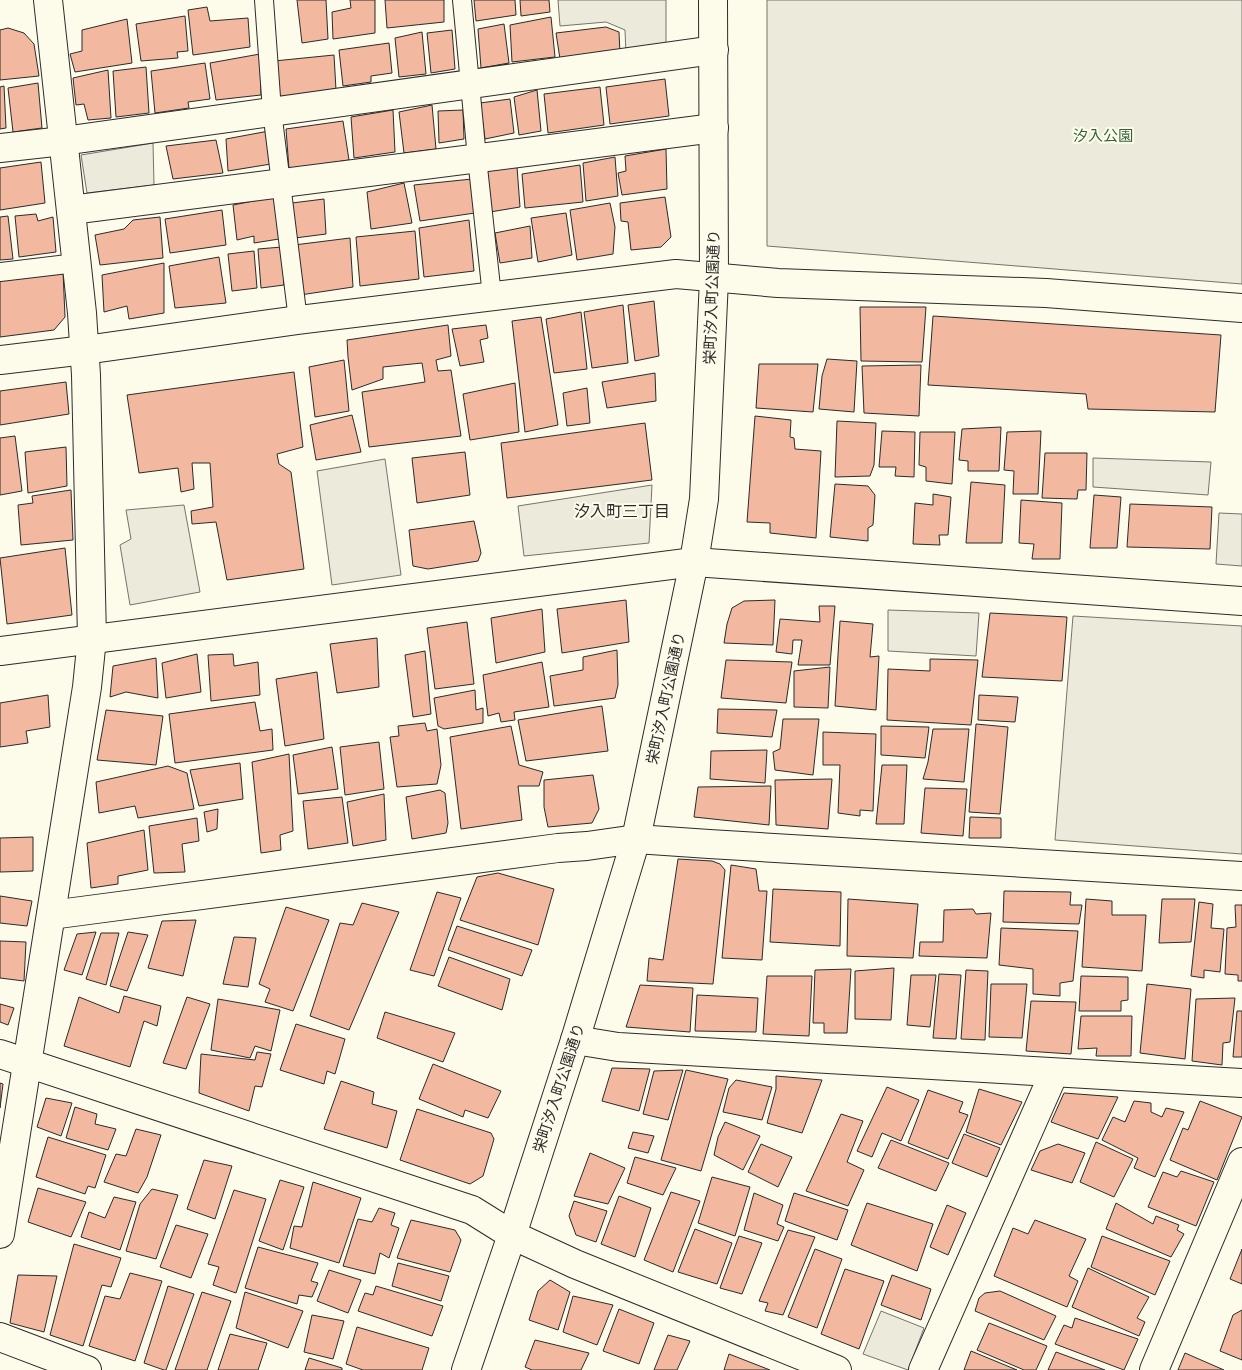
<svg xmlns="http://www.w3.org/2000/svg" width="1242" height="1370" font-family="Roboto,'Noto Sans JP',sans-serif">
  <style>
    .green { fill: #ecebdb; stroke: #74746e }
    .parking { fill: #eceadb; stroke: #74746e }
    .building { fill: #f2b8a0; stroke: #2b2b2b }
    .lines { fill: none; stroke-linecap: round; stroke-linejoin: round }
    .lane-casing { stroke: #2b2b2b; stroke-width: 20 }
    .street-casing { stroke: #2b2b2b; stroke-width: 30 }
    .secondary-casing { stroke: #2b2b2b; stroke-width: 30 }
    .lane { stroke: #fdfbea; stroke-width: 18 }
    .street { stroke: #fdfbea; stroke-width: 28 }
    .secondary { stroke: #fdfbea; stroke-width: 28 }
    .labels { text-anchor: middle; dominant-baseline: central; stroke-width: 4; stroke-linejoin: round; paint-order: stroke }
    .park-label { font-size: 15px; fill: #34623c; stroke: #fdfbea }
    .street-label { font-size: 15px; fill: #2b2b2b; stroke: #fdfbea }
    .neighbourhood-label { font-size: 16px; fill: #2b2b2b; stroke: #fdfbea }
  </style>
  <rect width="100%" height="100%" fill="#fdfbea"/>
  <polygon class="green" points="767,0 1242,0 1242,284 767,246"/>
  <g class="parking">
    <polygon points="558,0 666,0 666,49 626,54 625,30 606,22 560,26"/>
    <polygon points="153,143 154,185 87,193 81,155"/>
    <polygon points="1093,458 1211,462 1208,495 1093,487"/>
    <polygon points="385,459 401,575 332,585 317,471"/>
    <polygon points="652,485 649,543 524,556 518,506"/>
    <polygon points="184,505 200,592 130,605 120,545 131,539 126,510"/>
    <polygon points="1219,513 1242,514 1242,566 1216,564"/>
    <polygon points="888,610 979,613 976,656 888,651"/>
    <polygon points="1073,616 1242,626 1242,854 1055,840"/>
    <polygon points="881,1311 924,1328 908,1370 863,1354"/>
  </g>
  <g class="building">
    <polygon points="297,0 326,0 328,39 302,43"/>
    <polygon points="350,0 375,0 375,33 333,39 332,12 351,8"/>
    <polygon points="385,0 444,0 444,22 387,28"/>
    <polygon points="474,0 515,0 516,15 476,21"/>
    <polygon points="520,0 549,0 550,12 521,16"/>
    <polygon points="207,7 210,21 248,18 250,47 193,55 188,10"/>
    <polygon points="185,16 188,51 177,52 178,58 141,61 136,24"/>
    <polygon points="551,17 555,57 512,62 510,25"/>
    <polygon points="127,19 132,63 75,72 70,54 82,51 82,30"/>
    <polygon points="504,24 509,63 481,68 478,29"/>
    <polygon points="606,27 619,32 620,54 560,59 556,33"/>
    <polygon points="8,28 24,33 34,44 39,76 0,80 0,30"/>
    <polygon points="452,30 455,69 431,73 427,33"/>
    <polygon points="422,32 426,74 399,77 395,38"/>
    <polygon points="389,43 392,73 371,76 371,82 343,86 339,50"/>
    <polygon points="260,54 261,95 216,100 210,63"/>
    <polygon points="334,55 336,90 277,97 274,61"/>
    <polygon points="205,63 210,99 188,102 189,108 155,113 151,71"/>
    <polygon points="146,67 149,113 116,117 113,71"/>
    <polygon points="108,70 111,118 88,120 84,104 76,105 73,78"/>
    <polygon points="665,79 669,116 610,124 606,87"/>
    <polygon points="38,83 42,128 13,132 8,88"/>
    <polygon points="4,86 6,128 0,129 0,87"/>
    <polygon points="600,87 604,125 548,133 544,94"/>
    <polygon points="537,90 541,131 519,135 514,97"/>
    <polygon points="510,99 514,133 485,139 480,103"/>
    <polygon points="432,105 436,149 404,153 399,112"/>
    <polygon points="393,110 395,152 354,158 351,117"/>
    <polygon points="463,110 464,139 439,143 438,111"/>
    <polygon points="343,121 349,160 289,169 286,129"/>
    <polygon points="269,131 271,164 228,171 226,139"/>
    <polygon points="216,140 223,173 173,179 166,146"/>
    <polygon points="666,149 667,189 622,195 618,173 626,171 625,156"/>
    <polygon points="615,157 618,196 586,201 583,163"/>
    <polygon points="41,162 45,203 0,210 0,168"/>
    <polygon points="580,165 583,202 525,208 522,174"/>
    <polygon points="517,167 520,207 490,212 486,170"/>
    <polygon points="472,179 475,213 420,221 414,185"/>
    <polygon points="404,183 412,223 371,229 367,192"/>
    <polygon points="274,197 279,239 254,243 254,236 237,240 233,205"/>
    <polygon points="665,197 671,237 661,247 631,250 628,222 621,221 620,203"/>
    <polygon points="324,199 326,234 295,238 292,203"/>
    <polygon points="610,203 615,227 613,254 577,260 570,210"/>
    <polygon points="222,210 226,245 170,253 165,219"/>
    <polygon points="566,213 572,255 538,262 531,218"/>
    <polygon points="36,214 38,221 53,217 56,252 19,257 15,216"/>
    <polygon points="8,216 13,259 0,260 0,217"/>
    <polygon points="160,217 163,258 100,265 95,235 124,229 133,220"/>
    <polygon points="469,220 474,271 424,277 419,228"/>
    <polygon points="530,226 532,258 500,263 495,233"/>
    <polygon points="415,231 419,279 360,286 356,237"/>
    <polygon points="350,238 353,287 300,295 294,245"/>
    <polygon points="282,247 284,285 261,288 258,249"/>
    <polygon points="254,251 257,288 232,291 228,254"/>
    <polygon points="219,257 226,303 175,308 169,266"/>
    <polygon points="164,263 164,313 129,319 127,306 104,312 102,275"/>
    <polygon points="63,271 65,317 54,330 0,337 0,280"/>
    <polygon points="654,301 659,356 635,361 628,305"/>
    <polygon points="623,305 628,363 592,368 584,312"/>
    <polygon points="860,307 926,307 922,362 861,361"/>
    <polygon points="581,312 587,369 554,373 546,319"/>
    <polygon points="933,316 1221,335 1215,412 1088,409 1086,394 928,385"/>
    <polygon points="541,317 558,425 525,432 512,321"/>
    <polygon points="448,325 451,356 436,360 438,371 451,370 461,436 369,447 362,392 425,382 422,363 383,367 383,379 352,390 348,357 347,340"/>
    <polygon points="486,325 488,338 480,340 484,362 460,366 452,329"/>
    <polygon points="827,359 857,361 854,412 819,409 822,376"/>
    <polygon points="344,360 349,411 315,417 309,367"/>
    <polygon points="759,364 818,364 813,412 756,408"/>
    <polygon points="921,365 919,416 864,413 862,366"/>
    <polygon points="294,372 303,447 277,454 279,464 291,472 304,569 227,580 216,522 192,524 191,511 213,507 210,463 192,463 194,489 181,492 178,468 139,473 127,395"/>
    <polygon points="655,373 656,401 607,408 602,382"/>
    <polygon points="66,382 69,414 0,425 0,391"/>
    <polygon points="515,383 519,432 470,440 463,394"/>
    <polygon points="587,388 590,423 567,426 563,393"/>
    <polygon points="352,415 361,452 316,460 310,425"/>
    <polygon points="755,416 791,420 790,437 794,438 795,449 821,451 816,538 770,533 770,523 747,522"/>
    <polygon points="837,421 876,423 874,465 870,476 835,477"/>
    <polygon points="645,423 652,480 507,498 501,443"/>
    <polygon points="1001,427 999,471 968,471 968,461 959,460 962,429"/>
    <polygon points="882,431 915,432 914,477 895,476 896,467 879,467"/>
    <polygon points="1041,431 1038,494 1013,494 1014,471 1004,470 1007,432"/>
    <polygon points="920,432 955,432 952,484 926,481 926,467 919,465"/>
    <polygon points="15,436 22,491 0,495 0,438"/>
    <polygon points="66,447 67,486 28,493 25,452"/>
    <polygon points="465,452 470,495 417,503 412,458"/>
    <polygon points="1045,453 1087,453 1086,490 1078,490 1077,499 1042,498"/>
    <polygon points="971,482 1005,485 1002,543 966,543"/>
    <polygon points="835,484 868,486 875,495 873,525 868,528 868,541 830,537"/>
    <polygon points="71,490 73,540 21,545 18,505 33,503 32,496"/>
    <polygon points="933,494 951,497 948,535 939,535 940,545 913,544 915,503 933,505"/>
    <polygon points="1094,495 1121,497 1117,548 1090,548"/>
    <polygon points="1021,500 1062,503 1060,559 1032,559 1034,544 1019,543"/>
    <polygon points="1130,504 1212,507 1210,549 1127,547"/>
    <polygon points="474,521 481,553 478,561 428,569 413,566 409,530"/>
    <polygon points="65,548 72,615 7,624 0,558"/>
    <polygon points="626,600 629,642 562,653 557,609"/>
    <polygon points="775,600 773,645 724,643 727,624 732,608 744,601"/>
    <polygon points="819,606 835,606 830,665 798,665 802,640 793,640 792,654 776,652 780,619 820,622"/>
    <polygon points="542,609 545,652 496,663 491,618"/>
    <polygon points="990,613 1067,617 1062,681 982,677"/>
    <polygon points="840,621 873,624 870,657 879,656 876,710 835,706"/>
    <polygon points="467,622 474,684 435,689 427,628"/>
    <polygon points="377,638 379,687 337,693 330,644"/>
    <polygon points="617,650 618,685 615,698 554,706 550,676 583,670 583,657"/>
    <polygon points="425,651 431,714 413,717 405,655"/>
    <polygon points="197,654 201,692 166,698 162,663"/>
    <polygon points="233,654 234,666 258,662 260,695 211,701 208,655"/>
    <polygon points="156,658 158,698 126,692 110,697 113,666"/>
    <polygon points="930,659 978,660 971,725 887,720 888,669 930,671"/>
    <polygon points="726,660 792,662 786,703 721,698"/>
    <polygon points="542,662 549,707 514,712 515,720 501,722 499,713 488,716 483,675"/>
    <polygon points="830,667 828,708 794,707 794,671"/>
    <polygon points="317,672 324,739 285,746 276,679"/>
    <polygon points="475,690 476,710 483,708 483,723 444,729 438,726 434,698"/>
    <polygon points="48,695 50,727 26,731 28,743 0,747 0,703"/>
    <polygon points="979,695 1018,697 1015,722 978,720"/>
    <polygon points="255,702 260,731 272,729 273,750 175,763 169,714"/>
    <polygon points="602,706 608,751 526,761 518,720"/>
    <polygon points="718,709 777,710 772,737 717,733"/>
    <polygon points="106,710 163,716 156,765 97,760"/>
    <polygon points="783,719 819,719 813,775 775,770 773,752 780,749"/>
    <polygon points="425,723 427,731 437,729 441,765 437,784 397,787 390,737 399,736 398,726"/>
    <polygon points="976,724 1008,727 1000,814 969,812"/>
    <polygon points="511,726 519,765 543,772 539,786 518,786 522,820 461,829 450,737"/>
    <polygon points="881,726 929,727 925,758 881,755"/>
    <polygon points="933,729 969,729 964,782 923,779 928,762"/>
    <polygon points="823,732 876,734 873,811 860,810 860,816 838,813 840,765 823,765"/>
    <polygon points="379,742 384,789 345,795 340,747"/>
    <polygon points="332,747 338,789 298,794 293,755"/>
    <polygon points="767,750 765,783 710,779 711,751"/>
    <polygon points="289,754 293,831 280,835 281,850 261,853 252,762"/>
    <polygon points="240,763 243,799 199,806 190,770"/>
    <polygon points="882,765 907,765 904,824 876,824"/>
    <polygon points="168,766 187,773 194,809 138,818 135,806 99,813 96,782"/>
    <polygon points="593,775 599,809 592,823 548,827 544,807 544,780"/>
    <polygon points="832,779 828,829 776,825 775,780"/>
    <polygon points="771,786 769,825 694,817 698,787"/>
    <polygon points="925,788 967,789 963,836 921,833"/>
    <polygon points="440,790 445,793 448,823 446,833 412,839 406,797"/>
    <polygon points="384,794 386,840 353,846 347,802"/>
    <polygon points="342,797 348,843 308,849 303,801"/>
    <polygon points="218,809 217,829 207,832 204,812"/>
    <polygon points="970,817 1001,818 1001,838 969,838"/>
    <polygon points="197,818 199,841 182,844 185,872 154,873 149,826"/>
    <polygon points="144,830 148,870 118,876 118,884 91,888 87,843"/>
    <polygon points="33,837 33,871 0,872 0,838"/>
    <polygon points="678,859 712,861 720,864 725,870 713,984 647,981 649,958 663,960"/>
    <polygon points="731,865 756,869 759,891 767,891 762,960 722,958"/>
    <polygon points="498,873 554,889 538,945 460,920 477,877"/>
    <polygon points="773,889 841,892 840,946 770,942"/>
    <polygon points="1004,891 1071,892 1070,905 1082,905 1079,924 1003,922"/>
    <polygon points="437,892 461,898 434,976 410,970"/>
    <polygon points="0,896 32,901 27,926 0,923"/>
    <polygon points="848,899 918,904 913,958 847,956"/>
    <polygon points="1086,899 1112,901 1112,915 1146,915 1142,971 1082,967"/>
    <polygon points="1162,899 1195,899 1191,942 1159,943"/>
    <polygon points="1199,902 1213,904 1211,928 1224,929 1220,972 1204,970 1204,978 1191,976"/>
    <polygon points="362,903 399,912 349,1030 310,1016 340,923 353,925"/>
    <polygon points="1235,905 1242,905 1242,981 1238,981 1238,975 1225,974 1227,928 1236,927"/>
    <polygon points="286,907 329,920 293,1011 265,1002 270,989 259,984"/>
    <polygon points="973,909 976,914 991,913 987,958 919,956 920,942 943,942 944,910"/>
    <polygon points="196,920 183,976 148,968 162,921"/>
    <polygon points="457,926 532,950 522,976 448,950"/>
    <polygon points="1001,928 1078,931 1073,981 1060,983 1060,996 1033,994 1033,969 999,965"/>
    <polygon points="96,932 82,975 64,970 77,934"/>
    <polygon points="128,932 148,935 127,991 110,986"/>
    <polygon points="101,933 119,933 106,985 86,979"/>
    <polygon points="234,937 256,938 248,987 223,984"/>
    <polygon points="0,941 26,942 24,981 0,978"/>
    <polygon points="449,957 510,979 502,1010 438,986"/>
    <polygon points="894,968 891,1020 855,1019 855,971"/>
    <polygon points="851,969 847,1033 824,1033 824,1023 813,1023 815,970"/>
    <polygon points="966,970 988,971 985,1040 961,1039"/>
    <polygon points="939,974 961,975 956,1039 933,1038"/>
    <polygon points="911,975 936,975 930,1027 907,1025"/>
    <polygon points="767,976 812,976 809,1036 763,1034"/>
    <polygon points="1081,976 1128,977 1128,1000 1121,1001 1121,1011 1079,1011"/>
    <polygon points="991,984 1027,984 1022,1038 989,1037"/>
    <polygon points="1147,984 1191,989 1185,1059 1140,1053"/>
    <polygon points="640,985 693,988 690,1032 626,1027"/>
    <polygon points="697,995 758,998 756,1032 695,1031"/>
    <polygon points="124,996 161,1006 157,1026 144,1021 130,1067 64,1046 79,997 119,1013"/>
    <polygon points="187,997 210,1004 186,1069 163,1063"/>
    <polygon points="1235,998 1230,1042 1223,1043 1222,1065 1192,1061 1196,999"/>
    <polygon points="218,999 280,1010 271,1051 255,1046 250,1058 211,1050"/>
    <polygon points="1031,1001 1076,1002 1071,1054 1026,1051"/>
    <polygon points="0,1004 14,1008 8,1025 0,1022"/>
    <polygon points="1237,1011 1242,1011 1242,1057 1233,1057"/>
    <polygon points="385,1012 455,1033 443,1062 377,1038"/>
    <polygon points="1081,1016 1132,1016 1131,1056 1096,1056 1097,1048 1078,1049"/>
    <polygon points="296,1024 345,1039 335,1074 327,1071 324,1084 280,1070"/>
    <polygon points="257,1052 271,1054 262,1087 255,1086 249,1111 199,1093 201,1054 255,1060"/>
    <polygon points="433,1064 501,1091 488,1118 465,1110 463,1117 419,1099"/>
    <polygon points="612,1068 650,1069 639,1111 602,1101"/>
    <polygon points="683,1070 668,1120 643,1114 654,1071"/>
    <polygon points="686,1070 728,1079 701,1171 661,1160"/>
    <polygon points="776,1076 822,1080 802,1133 767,1123 776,1089"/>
    <polygon points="736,1080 772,1087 762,1120 723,1112 729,1088"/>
    <polygon points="341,1081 374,1092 372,1104 397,1111 387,1148 324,1129"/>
    <polygon points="0,1083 3,1084 0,1108"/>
    <polygon points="887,1087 919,1100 901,1141 882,1133 872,1157 857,1151"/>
    <polygon points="979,1089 1022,1102 1001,1145 966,1132"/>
    <polygon points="928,1090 963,1102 959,1112 968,1115 948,1159 908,1143"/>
    <polygon points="1064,1093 1118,1097 1098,1139 1051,1122"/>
    <polygon points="46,1098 72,1103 61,1136 37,1127"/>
    <polygon points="1134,1101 1151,1103 1151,1112 1162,1117 1166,1108 1184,1112 1155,1177 1134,1168 1138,1158 1102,1140 1113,1117 1125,1122"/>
    <polygon points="1200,1101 1242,1117 1217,1180 1170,1160 1183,1128 1188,1130"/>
    <polygon points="75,1107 97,1114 95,1124 116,1129 108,1150 66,1138"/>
    <polygon points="417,1109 491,1133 494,1139 483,1176 470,1184 400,1160"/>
    <polygon points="841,1114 863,1121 847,1162 864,1170 848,1206 806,1191"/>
    <polygon points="725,1122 760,1136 743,1170 714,1155 718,1137"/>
    <polygon points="136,1129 161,1135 147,1177 138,1193 104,1182 116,1154 126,1156"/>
    <polygon points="633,1132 654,1136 648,1153 628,1148"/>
    <polygon points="964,1134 1000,1148 987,1177 952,1163"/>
    <polygon points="48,1137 106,1155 95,1188 88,1186 85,1194 36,1177"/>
    <polygon points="891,1140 949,1163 936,1191 878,1168"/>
    <polygon points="1096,1142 1133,1159 1114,1197 1080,1182"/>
    <polygon points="761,1144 792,1157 778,1187 748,1172"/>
    <polygon points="1058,1144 1085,1153 1072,1183 1031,1170 1040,1151"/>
    <polygon points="590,1153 625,1168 608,1204 574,1196"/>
    <polygon points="635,1157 676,1168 663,1195 627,1183"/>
    <polygon points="204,1160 232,1166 215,1219 187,1209"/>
    <polygon points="1181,1171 1214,1182 1196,1226 1148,1207 1163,1172 1177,1177"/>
    <polygon points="712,1177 750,1187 735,1236 698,1223"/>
    <polygon points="280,1180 304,1187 283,1250 259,1241"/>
    <polygon points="313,1182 361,1198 339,1263 290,1248 294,1226 302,1227"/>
    <polygon points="38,1188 86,1202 71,1237 28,1222"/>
    <polygon points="152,1189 178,1195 156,1259 126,1251 140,1204"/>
    <polygon points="234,1190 266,1199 236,1293 213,1285 219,1267 208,1264"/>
    <polygon points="671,1192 700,1201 673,1272 644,1260"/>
    <polygon points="754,1193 783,1205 777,1224 784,1227 778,1241 744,1230"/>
    <polygon points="794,1193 848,1210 837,1240 785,1221"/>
    <polygon points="619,1196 651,1208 635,1257 601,1244"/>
    <polygon points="114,1197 136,1202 120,1250 81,1237 89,1212 105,1218"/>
    <polygon points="574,1201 607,1211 596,1242 576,1235 569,1216"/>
    <polygon points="867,1203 933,1224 917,1271 851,1245"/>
    <polygon points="1116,1203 1153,1224 1156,1216 1179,1225 1177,1230 1184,1234 1171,1257 1106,1229"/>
    <polygon points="947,1205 966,1213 948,1255 930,1247"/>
    <polygon points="379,1208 395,1213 391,1225 399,1228 389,1258 380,1253 375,1274 343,1266 358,1219 372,1222"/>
    <polygon points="411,1220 455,1230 461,1240 450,1272 397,1258"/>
    <polygon points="1035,1220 1086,1239 1069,1276 1078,1281 1067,1307 994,1276 1013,1228 1028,1234"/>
    <polygon points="176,1225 208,1234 191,1278 160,1267"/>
    <polygon points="695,1229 732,1243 717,1284 678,1272"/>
    <polygon points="788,1230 815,1237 783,1315 765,1311 768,1303 759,1301"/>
    <polygon points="739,1236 762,1243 742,1294 720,1288"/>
    <polygon points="1102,1236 1170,1261 1155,1295 1091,1267"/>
    <polygon points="74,1244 121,1258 111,1287 102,1285 83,1346 50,1335"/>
    <polygon points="258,1247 318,1263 311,1281 318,1283 312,1297 299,1295 297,1304 245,1288"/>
    <polygon points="815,1249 842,1259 817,1328 788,1317"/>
    <polygon points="1242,1249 1242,1284 1230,1279"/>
    <polygon points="398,1263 449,1276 441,1301 392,1286"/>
    <polygon points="1088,1268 1149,1297 1137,1318 1145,1322 1139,1336 1072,1307"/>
    <polygon points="845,1269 884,1281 859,1349 821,1334"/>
    <polygon points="329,1270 361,1280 348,1313 317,1301"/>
    <polygon points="130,1273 162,1281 135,1361 89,1346 105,1296 120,1299"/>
    <polygon points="18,1275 57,1276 44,1332 10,1323"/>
    <polygon points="892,1275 931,1289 921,1320 881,1305"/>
    <polygon points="550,1280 570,1292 558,1330 529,1320 538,1291"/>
    <polygon points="168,1286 194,1294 166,1370 164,1370 144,1363"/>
    <polygon points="376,1286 443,1306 432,1336 358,1311 365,1293 373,1295"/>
    <polygon points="1000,1291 1056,1316 1044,1340 975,1311 979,1298 985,1293"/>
    <polygon points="202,1292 231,1301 207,1370 175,1370"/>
    <polygon points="245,1292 303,1311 288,1348 236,1328"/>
    <polygon points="573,1296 613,1305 597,1345 563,1332"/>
    <polygon points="619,1309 654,1323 639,1364 603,1351"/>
    <polygon points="1242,1310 1242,1360 1220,1351 1233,1315"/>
    <polygon points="312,1315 344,1321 333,1359 304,1352"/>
    <polygon points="1075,1318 1138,1339 1124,1370 1055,1344 1064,1325 1072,1328"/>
    <polygon points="989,1323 1047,1346 1036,1370 1024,1370 977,1350"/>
    <polygon points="357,1327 429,1348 422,1370 363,1370 346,1364"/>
    <polygon points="230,1334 267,1343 258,1370 218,1370"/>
    <polygon points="668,1335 690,1341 677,1370 654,1370"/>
    <polygon points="535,1340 589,1353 581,1370 532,1370 525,1367"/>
    <polygon points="971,1351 1017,1370 964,1370"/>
    <polygon points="1056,1352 1105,1370 1048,1370"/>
    <polygon points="1185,1353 1224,1370 1178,1370"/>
    <polygon points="729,1354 770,1370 724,1370"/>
    <polygon points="309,1358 342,1368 342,1370 305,1370"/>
  </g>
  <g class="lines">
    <g class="lane-casing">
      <g id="lane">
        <polyline points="264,0 272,111 298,320"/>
        <polyline points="462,0 477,158 492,296"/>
        <polyline points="0,272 76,263"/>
      </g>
    </g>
    <g class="street-casing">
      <g id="street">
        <polyline points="0,148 63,141 714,50"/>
        <polyline points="71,210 714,128"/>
        <polyline points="0,360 85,350 298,320 676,274 778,283 1046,293 1242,308"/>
        <polyline points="51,915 558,848 587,846 636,839 709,844 1242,876"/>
        <polyline points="575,1040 618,1047 1242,1083"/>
        <polyline points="0,1054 472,1210 512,1235 575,1264 837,1370"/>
        <polyline points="0,1234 87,687 92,638 86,375 82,313 48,0"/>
        <polyline points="0,1337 87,1370"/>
        <polyline points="923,1370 1054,1073"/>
        <polyline points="1154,1370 1242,1162"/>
      </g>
    </g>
    <g class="secondary-casing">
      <g id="secondary">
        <polyline points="0,651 694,562 1242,601"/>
        <polyline points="466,1370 512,1235 575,1040 636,839 694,562 704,499 714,279 713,0"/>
      </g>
    </g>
    <use href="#lane" class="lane"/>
    <use href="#street" class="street"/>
    <use href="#secondary" class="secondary"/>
  </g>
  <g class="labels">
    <g class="park-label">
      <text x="1103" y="136">汐入公園</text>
    </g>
    <g class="street-label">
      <text transform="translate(712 297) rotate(-88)">栄町汐入町公園通り</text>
      <text transform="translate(666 698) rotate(-78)">栄町汐入町公園通り</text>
      <text transform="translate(559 1088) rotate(-72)">栄町汐入町公園通り</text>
    </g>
    <g class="neighbourhood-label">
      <text x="622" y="511">汐入町三丁目</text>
    </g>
  </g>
</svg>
